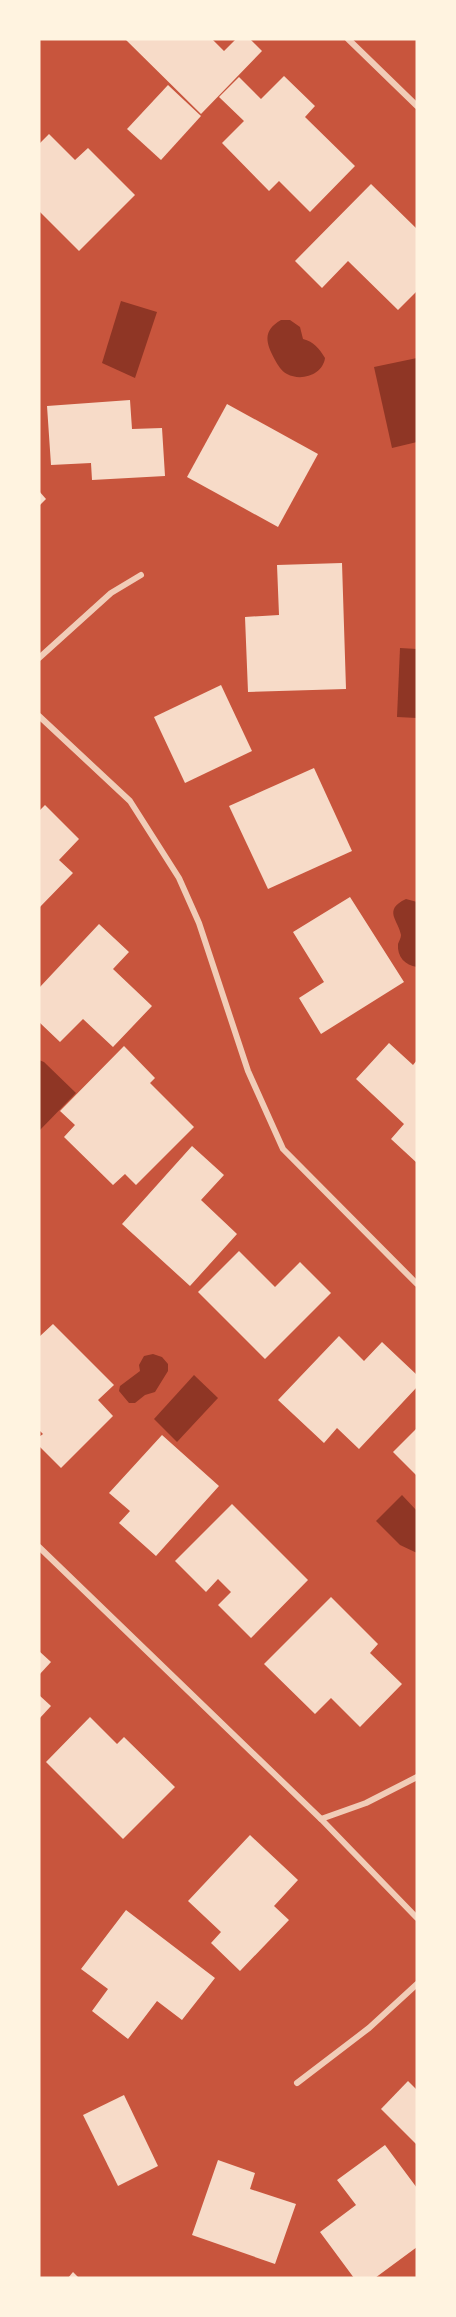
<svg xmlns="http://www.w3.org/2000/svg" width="456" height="2317" font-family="'DM Sans',sans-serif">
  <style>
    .water { fill: #8f3625 }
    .building { fill: #f7dbc8 }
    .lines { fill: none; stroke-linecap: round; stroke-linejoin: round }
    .minor { stroke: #f1ccb7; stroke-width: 6 }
  </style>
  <rect width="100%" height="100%" fill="#c8553d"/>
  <g class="water">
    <polygon points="121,301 157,312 135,378 102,363"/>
    <path d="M281,320H290L300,327L303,339C314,342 319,348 325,358C323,374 302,382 287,374C281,371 278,365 275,360C266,343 262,331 281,320Z"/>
    <polygon points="417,358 417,442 392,448 374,367"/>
    <polygon points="400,648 417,649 417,718 397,717"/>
    <path d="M406,899L417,902V967C405,965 397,957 398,944C399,941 401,938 401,935C399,921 382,910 406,899Z"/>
    <polygon points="39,1060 44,1062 76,1093 39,1131"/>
    <polygon points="153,1354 162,1357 168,1364 168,1371 155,1392 145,1395 135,1403 129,1403 119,1391 120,1386 140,1371 139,1365 144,1356"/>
    <polygon points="194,1375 218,1398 177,1442 154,1419"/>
    <polygon points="402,1495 417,1511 417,1553 400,1545 376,1521"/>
  </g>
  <g class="building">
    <polygon points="125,39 212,39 224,51 236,39 250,39 262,51 201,114"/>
    <polygon points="284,76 315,106 305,117 355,166 310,212 279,181 269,191 222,143 244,121 219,97 239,77 261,99"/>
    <polygon points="168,85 201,116 161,160 127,129"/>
    <polygon points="49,134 75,160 88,148 135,195 79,251 39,211 39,144"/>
    <polygon points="371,184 417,229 417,291 398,310 348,261 322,288 295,261"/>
    <polygon points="130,400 132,429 162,428 165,476 92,480 91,463 51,465 47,406"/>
    <polygon points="227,404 318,454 278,527 187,477"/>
    <polygon points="39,491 46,499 39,506"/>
    <polygon points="342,563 346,689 248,692 245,617 279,615 277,565"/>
    <polygon points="221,685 252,751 185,783 154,717"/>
    <polygon points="314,768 352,851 268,889 229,806"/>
    <polygon points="45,805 79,839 59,860 73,873 39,908 39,811"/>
    <polygon points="350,897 404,982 321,1034 299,998 324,982 293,932"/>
    <polygon points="99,924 129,952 113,969 152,1006 113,1047 83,1019 60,1042 39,1022 39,988"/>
    <polygon points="389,1043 413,1065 417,1060 417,1163 391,1139 404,1124 356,1079"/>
    <polygon points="124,1046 155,1078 150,1083 194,1127 136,1185 125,1174 113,1185 64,1137 75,1125 60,1111"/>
    <polygon points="192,1146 224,1175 201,1200 237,1234 190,1286 122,1224"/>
    <polygon points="239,1251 275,1287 300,1262 331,1293 265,1359 198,1292"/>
    <polygon points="53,1324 114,1385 98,1400 113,1416 61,1468 39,1446 39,1437 43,1434 39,1430 39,1337"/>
    <polygon points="339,1336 364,1361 382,1342 417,1375 417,1387 359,1449 337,1428 324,1443 278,1400"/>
    <polygon points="417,1428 417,1476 393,1452"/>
    <polygon points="162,1435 219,1486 156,1556 119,1523 130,1511 109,1493"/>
    <polygon points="232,1504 308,1580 251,1638 218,1605 231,1592 218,1579 206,1592 175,1561"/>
    <polygon points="331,1597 378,1644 370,1653 402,1684 360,1727 331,1698 315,1714 264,1664"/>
    <polygon points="39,1651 51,1662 39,1675"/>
    <polygon points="39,1695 51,1706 39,1719"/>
    <polygon points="90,1717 117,1744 124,1737 175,1787 123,1839 46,1762"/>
    <polygon points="250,1835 298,1880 274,1906 289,1920 240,1971 211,1943 221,1932 188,1901"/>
    <polygon points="126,1910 215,1978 182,2020 157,2001 128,2039 92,2011 108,1989 81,1969"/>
    <polygon points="408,2081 417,2090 417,2145 381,2109"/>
    <polygon points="124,2095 158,2166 118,2186 83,2115"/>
    <polygon points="385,2145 417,2188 417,2247 375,2278 354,2278 320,2232 356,2205 337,2180"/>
    <polygon points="218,2160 255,2173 250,2189 296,2204 275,2264 192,2235"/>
    <polygon points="73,2272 79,2278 68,2278"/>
  </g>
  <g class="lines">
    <g class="minor">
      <polyline points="348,39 417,106"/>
      <polyline points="39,658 111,593 141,575"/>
      <polyline points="39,716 130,801 179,878 199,923 248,1071 283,1149 417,1284"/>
      <polyline points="39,1547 321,1819 417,1918"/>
      <polyline points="321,1819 366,1803 417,1777"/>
      <polyline points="297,2083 369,2028 417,1984"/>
    </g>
  </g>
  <rect width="456" height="2317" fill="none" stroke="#fff3e0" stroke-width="81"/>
</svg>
